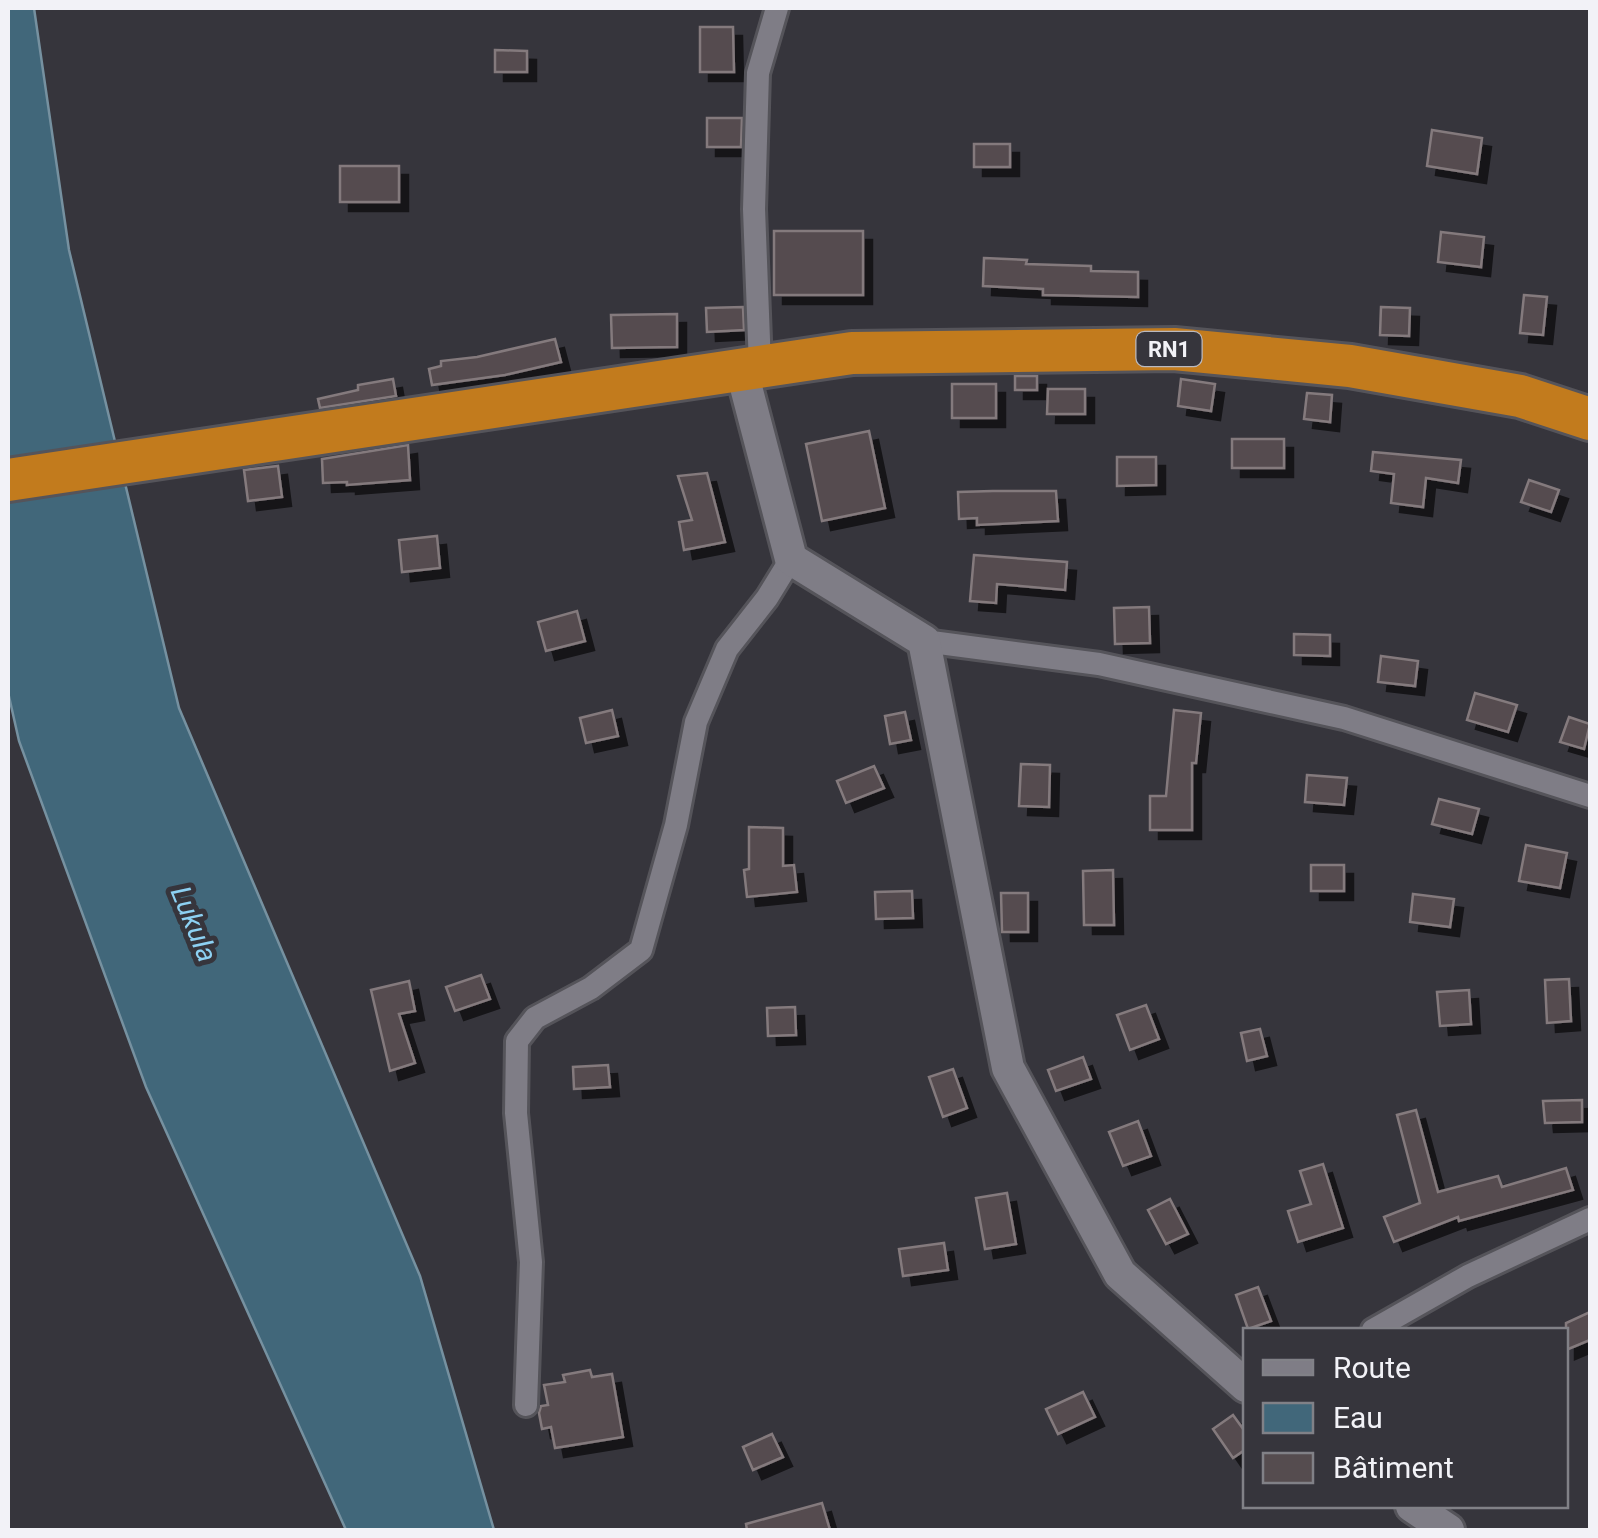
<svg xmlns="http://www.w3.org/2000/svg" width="1598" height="1538" font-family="Roboto,sans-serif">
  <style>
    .water { fill: #41677a; stroke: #7691a0; stroke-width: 2.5 }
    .building { fill: #554c4f; stroke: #847a7d; stroke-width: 2.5; filter: url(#shadow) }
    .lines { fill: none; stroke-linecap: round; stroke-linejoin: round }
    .street-casing { stroke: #55545a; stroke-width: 28 }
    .secondary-casing { stroke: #55545a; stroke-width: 38 }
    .highway-casing { stroke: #55545a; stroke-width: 48 }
    .street { stroke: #7f7d86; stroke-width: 22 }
    .secondary { stroke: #7f7d86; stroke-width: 32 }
    .highway { stroke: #c27b1d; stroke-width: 42 }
    .labels { text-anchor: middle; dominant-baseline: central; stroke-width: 10; stroke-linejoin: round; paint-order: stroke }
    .shield { fill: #36353c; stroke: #bab9bf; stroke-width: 2.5 }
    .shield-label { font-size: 22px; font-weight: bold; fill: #f2f2f7 }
    .water-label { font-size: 28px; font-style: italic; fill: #8dd1f3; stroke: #36353c }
  </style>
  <defs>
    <filter id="shadow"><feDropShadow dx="9" dy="9" stdDeviation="0" flood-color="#0009"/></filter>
  </defs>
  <rect width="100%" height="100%" fill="#36353c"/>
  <polygon class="water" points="8,8 34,8 69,250 179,708 420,1276 494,1530 346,1530 146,1087 19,741 8,692"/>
  <g class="building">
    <polygon points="700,27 733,27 734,72 700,72"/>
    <polygon points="495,50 527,51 527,72 495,72"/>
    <polygon points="707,118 742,118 741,147 707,147"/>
    <polygon points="1432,130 1482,138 1477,174 1427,166"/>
    <rect x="974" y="144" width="36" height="23"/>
    <rect x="340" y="166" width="59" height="36"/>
    <rect x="774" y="231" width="89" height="64"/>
    <polygon points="1441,232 1484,237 1481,267 1438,262"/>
    <polygon points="984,258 1027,260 1026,264 1091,266 1091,271 1138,272 1138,297 1043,295 1043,289 983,286"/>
    <polygon points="1524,295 1547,297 1543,335 1520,333"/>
    <polygon points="743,307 744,330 707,332 706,308"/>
    <polygon points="1381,307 1410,308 1409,336 1380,335"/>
    <polygon points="677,314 677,347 612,348 611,315"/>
    <polygon points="555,339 561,362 505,375 432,385 429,369 441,366 441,361 477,357"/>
    <rect x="1015" y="376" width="22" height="14"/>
    <polygon points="393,379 396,396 320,408 318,399 358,390 358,385"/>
    <polygon points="1181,379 1215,384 1211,411 1178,406"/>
    <rect x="952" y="384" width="44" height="34"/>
    <polygon points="1048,389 1085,389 1085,414 1047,414"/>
    <polygon points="1307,393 1332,395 1330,422 1304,419"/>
    <polygon points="869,431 885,508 822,521 806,444"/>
    <rect x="1232" y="439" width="52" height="29"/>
    <polygon points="408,445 410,480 347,485 347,482 323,483 322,459"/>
    <polygon points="1373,452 1461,460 1458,483 1426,478 1423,507 1391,503 1394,474 1371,471"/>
    <polygon points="1117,457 1156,457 1156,485 1117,486"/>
    <polygon points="278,466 282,497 248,501 244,470"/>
    <polygon points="707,473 725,542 684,550 679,522 692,520 678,476"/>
    <polygon points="1529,480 1559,490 1551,512 1521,502"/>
    <polygon points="993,491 1056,491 1058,521 977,525 977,518 959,519 958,492"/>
    <polygon points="437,536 440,568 402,572 399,540"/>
    <polygon points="974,555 1067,562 1065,590 997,584 996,603 970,601"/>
    <polygon points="1149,607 1150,643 1115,644 1114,608"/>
    <polygon points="577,611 585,641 546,651 538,622"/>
    <polygon points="1294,634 1330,635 1330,656 1294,655"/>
    <polygon points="1381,656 1418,661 1415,686 1378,682"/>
    <polygon points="1475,693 1517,705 1508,732 1467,720"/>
    <polygon points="612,710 618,736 586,743 580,718"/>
    <polygon points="1174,710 1201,713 1196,763 1192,763 1192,830 1150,830 1150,796 1166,796"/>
    <polygon points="905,712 911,740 890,744 885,716"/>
    <polygon points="1569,717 1590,724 1584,749 1560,742"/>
    <polygon points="1021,764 1050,765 1049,807 1019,806"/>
    <polygon points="874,766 884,788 846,803 837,781"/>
    <polygon points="1307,775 1347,778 1344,805 1305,802"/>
    <polygon points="1439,799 1479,809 1472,834 1432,824"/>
    <polygon points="749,827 783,828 783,866 794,865 797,892 747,897 744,870 749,869"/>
    <polygon points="1526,845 1567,853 1560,888 1519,881"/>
    <rect x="1311" y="865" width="33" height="26"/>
    <polygon points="1113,870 1114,925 1084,925 1083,871"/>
    <polygon points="912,891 913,918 876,919 875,892"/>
    <polygon points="1001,893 1028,893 1028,932 1002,932"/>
    <polygon points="1413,894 1454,899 1450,927 1410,922"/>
    <polygon points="481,975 490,999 455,1011 446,987"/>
    <polygon points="1569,979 1571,1021 1547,1023 1545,980"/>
    <polygon points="409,981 415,1011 399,1014 415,1063 390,1071 371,990"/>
    <polygon points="1469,990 1471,1024 1440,1026 1437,992"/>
    <polygon points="1146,1005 1159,1039 1130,1050 1117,1015"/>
    <polygon points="795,1007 796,1035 768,1036 767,1008"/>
    <polygon points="1260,1029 1267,1056 1247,1061 1241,1033"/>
    <polygon points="1083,1057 1091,1079 1056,1091 1048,1070"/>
    <polygon points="608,1065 610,1087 574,1089 573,1067"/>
    <polygon points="953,1069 967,1108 943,1117 929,1077"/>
    <polygon points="1582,1100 1582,1122 1545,1123 1543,1101"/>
    <polygon points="1416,1110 1438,1192 1498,1176 1502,1187 1566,1168 1573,1190 1459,1221 1458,1217 1394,1242 1384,1217 1420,1203 1397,1115"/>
    <polygon points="1138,1121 1151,1156 1123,1166 1109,1132"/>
    <polygon points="1323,1164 1343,1228 1298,1242 1288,1211 1311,1204 1300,1171"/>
    <polygon points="1007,1193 1016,1244 985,1249 976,1198"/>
    <polygon points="1170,1199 1188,1234 1166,1244 1148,1210"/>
    <polygon points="944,1243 948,1270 903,1276 899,1249"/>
    <polygon points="1258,1287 1271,1321 1248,1329 1236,1295"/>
    <polygon points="1590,1312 1590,1340 1566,1350 1566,1323"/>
    <polygon points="590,1370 592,1377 612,1374 623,1437 555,1448 551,1427 542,1429 539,1413 541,1406 548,1405 544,1385 565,1382 563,1375"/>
    <polygon points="1083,1392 1095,1417 1058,1434 1046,1409"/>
    <polygon points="1233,1415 1246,1433 1246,1449 1233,1458 1213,1429"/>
    <polygon points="772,1434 783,1457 753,1470 743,1447"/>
    <polygon points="822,1503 830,1530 747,1530 746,1524"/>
  </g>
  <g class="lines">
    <g class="street-casing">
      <g id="street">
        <polyline points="760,366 754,209 758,73 777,8"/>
        <polyline points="924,641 1099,664 1344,718 1590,796"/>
        <polyline points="1373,1330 1468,1276 1590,1219"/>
        <polyline points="526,1405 531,1262 516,1113 517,1041 535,1018 591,988 641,950 676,825 696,722 727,649 767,598 791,559"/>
      </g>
    </g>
    <g class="secondary-casing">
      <g id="secondary">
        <polyline points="741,368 791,559 924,641 1008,1068 1120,1274 1246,1386"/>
        <polyline points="1412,1506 1448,1530"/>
      </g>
    </g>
    <g class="highway-casing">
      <polyline id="highway" points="8,480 852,353 1174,349 1350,366 1520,396 1590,419"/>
    </g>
    <use href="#street" class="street"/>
    <use href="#secondary" class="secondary"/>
    <use href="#highway" class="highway"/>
  </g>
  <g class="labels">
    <rect class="shield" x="1136.5" y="332" width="65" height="34" rx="8"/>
    <g class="shield-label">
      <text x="1169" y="349">RN1</text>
    </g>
    <g class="water-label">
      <text transform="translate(194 924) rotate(68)">Lukula</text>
    </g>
  </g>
  <rect width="1598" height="1538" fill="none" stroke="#f2f2f7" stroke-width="20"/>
  <rect x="1243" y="1328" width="325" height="180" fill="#36353c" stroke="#818187" stroke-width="2.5"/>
  <rect x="1263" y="1360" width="50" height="15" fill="#7f7d86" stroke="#818187" stroke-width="2.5"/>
  <text x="1333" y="1378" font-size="30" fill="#f2f2f7">Route</text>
  <rect x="1263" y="1403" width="50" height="30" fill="#41677a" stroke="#818187" stroke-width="2.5"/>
  <text x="1333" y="1428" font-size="30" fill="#f2f2f7">Eau</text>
  <rect x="1263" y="1453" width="50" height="30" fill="#554c4f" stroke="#818187" stroke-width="2.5"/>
  <text x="1333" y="1478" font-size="30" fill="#f2f2f7">Bâtiment</text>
</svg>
